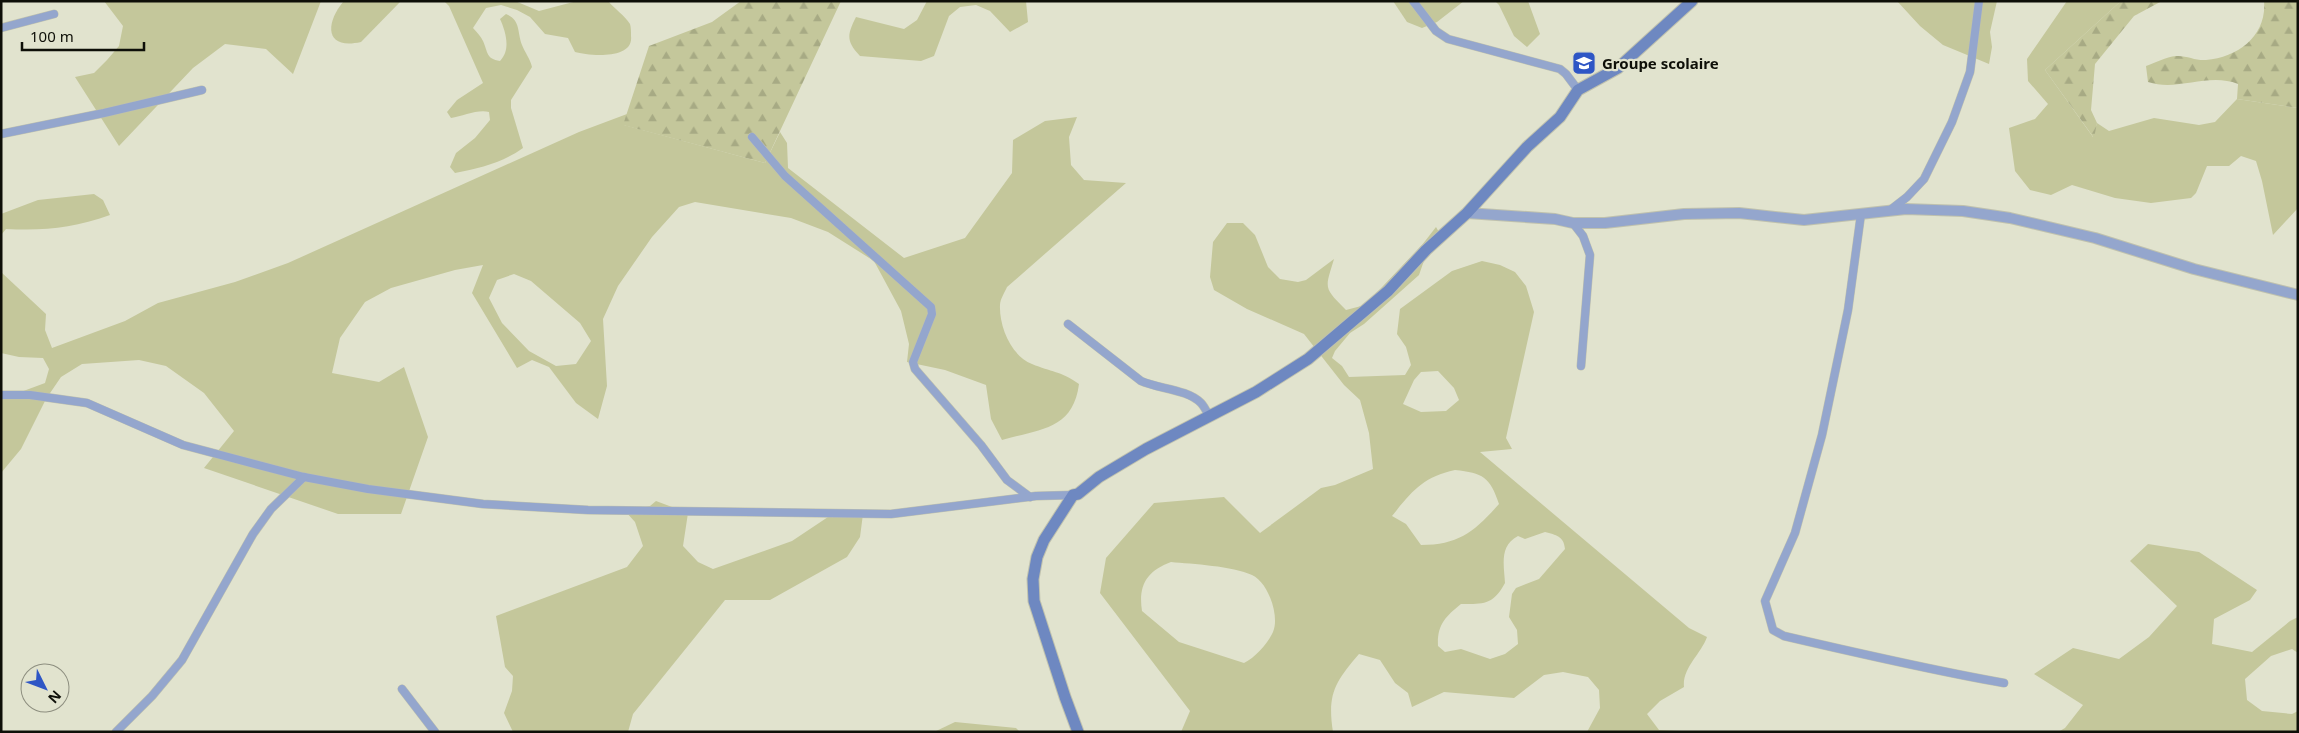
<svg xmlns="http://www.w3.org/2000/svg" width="2299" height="733" font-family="'Noto Sans',sans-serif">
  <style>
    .green { fill: #c4c79b; fill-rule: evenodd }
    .forest { fill: url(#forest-firs) }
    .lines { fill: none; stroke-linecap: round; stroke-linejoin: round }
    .minor-casing { stroke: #bfc1ae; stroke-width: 9 }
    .tertiary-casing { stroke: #bfc1ae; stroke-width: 12 }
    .secondary-casing { stroke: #bfc1ae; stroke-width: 13 }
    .minor { stroke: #94a6cd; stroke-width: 8 }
    .tertiary { stroke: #94a6cd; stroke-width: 10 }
    .secondary { stroke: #6e88c1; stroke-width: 11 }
    .labels { text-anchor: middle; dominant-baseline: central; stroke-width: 4.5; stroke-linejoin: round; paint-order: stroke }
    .poi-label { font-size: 15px; font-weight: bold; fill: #0e0f08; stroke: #e1e3ce; text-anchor: start }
  </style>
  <defs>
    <pattern id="forest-firs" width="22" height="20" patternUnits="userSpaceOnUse" patternTransform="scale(1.25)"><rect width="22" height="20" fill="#c4c79b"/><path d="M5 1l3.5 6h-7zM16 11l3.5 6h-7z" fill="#a7aa84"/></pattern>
  </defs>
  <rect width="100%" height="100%" fill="#e1e3ce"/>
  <g class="green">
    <polygon points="104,1 321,1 293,74 266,49 225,44 193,68 119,146 75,77 94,73 107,60 119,46 123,26"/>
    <path d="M401,1L361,42C325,50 325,24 343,2Z"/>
    <path d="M444,1H515L539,11L577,1H608C614,8 625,16 630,24C631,27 631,32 631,36C634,60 589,56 575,52L568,38L545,34L530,17L517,10L501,5L486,8L473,28C477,32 481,37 483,41C488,52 486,59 500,61C511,50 506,32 500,19L506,14C521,20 517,32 522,45C525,53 530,58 532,67L511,100V108L523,148C502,163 480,168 455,173L450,167L456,153L475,138L490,120L489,112C478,109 463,116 451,118L447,112L457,100L483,83L449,6Z"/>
    <path d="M927,1H1026L1028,22L1010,32L990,11L976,5L960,7L949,16L934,56L921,61L860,56C846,41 847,35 856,17L904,29L917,20Z"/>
    <polygon points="1393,1 1464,1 1437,22 1422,28 1407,22"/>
    <polygon points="1495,1 1528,1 1540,34 1527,47 1514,36 1499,5"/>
    <polygon points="1897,1 1997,1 1990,32 1992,47 1989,64 1943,45 1920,26"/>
    <polygon points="2067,1 2121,1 2045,70 2093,137 2097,123 2109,131 2154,118 2199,125 2215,122 2237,99 2298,108 2298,208 2273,235 2262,181 2256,161 2241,156 2229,166 2207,166 2196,193 2191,198 2151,203 2115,198 2072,185 2051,195 2030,190 2015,171 2009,128 2035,119 2048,104 2028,81 2027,59"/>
    <path d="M627,114L624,125L765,163L780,132L787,143L788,168L904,258L965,238L1012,173L1013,140L1045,121L1077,117L1069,137L1071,165L1084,180L1126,183L1007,287C1005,292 1000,299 1000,305C999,326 1011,356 1032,364C1051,372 1061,371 1079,384C1073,430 1040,429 1002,440L991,419L986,385L945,370L907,362L909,344L901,311L874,261L828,232L791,218L695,202L679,207L652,237L618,286L603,319L607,386L598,419L576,403L549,367L532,360L517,368L472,293L483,265L455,270L391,288L365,302L340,338L332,373L379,382L404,367L428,437L401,514H338L204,468L234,431L204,393L166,366L139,360L82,364L61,377L46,399L21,449L1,473V397L10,396L45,383L49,369L43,358L19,357L1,353V272L46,314L45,330L52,348L125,321L158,303L235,282L288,263L579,132ZM514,274L531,281L580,323L591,341L576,364L556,366L529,351L502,323L489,298L497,280Z"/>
    <path d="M94,194L103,200L110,215C73,228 45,231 6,229L1,235V214L38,200Z"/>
    <path d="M1227,223H1243L1255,235L1268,267L1280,279L1298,282L1306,280L1334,259C1325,289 1323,287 1346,310L1365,305L1422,245L1436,227L1440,234L1427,252L1419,275L1364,324L1350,333L1335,351L1332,358L1342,366L1349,377L1405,375L1411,365L1406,347L1397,334L1400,309L1452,271L1482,261L1500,265L1515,272L1526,286L1534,312L1506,438L1512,449L1480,452L1689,628L1707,637C1701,654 1682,668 1684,687L1660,701L1647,714L1659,730L1703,732H1587L1600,708L1599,690L1588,677L1563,672L1544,675L1514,698L1444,692L1412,707L1408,693L1395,683L1380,660L1359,654C1335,682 1327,694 1333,732H1181L1190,711L1100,593L1106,558L1154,503L1224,497L1260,533L1321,488L1335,485L1373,469L1369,433L1360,400L1344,385L1304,334L1247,309L1214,290L1210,277L1213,242ZM1438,371L1454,388L1459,400L1446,411L1421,412L1403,404L1414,380L1421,372ZM1455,470C1483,473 1490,477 1499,504C1475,531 1459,545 1421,545L1406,524L1392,516C1412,491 1423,477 1455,470ZM1545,532C1556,535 1564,536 1565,549L1539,579L1516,588L1512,594L1509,617L1517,630L1518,644L1505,654L1490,659L1461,649L1445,652L1438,646C1437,625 1445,617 1461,604C1484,604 1493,605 1505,583C1504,565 1499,546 1518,536L1525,539ZM1171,562C1192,564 1233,566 1252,575C1268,582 1280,616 1273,632C1268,643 1255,658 1244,663L1179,642L1142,611C1138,585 1147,571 1171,562Z"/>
    <polygon points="656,501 688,513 683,546 698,562 713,569 792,541 837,511 863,514 860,537 847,557 770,600 725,600 633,714 628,732 513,732 504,713 512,691 513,676 505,667 496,616 627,567 643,546 635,522 626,512 650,506"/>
    <polygon points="2148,544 2199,552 2257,590 2250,600 2214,619 2212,644 2252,652 2290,621 2298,617 2298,653 2292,649 2271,656 2245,679 2247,700 2262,711 2292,714 2298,711 2298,732 2058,732 2065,728 2083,705 2034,674 2073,648 2119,659 2149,637 2177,606 2130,561"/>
    <polygon points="955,722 1016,728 1020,732 934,732"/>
  </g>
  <g class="forest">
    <polygon points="741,1 841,1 765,163 623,125 649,46 712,22"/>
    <polygon points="2121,1 2162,1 2134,16 2095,64 2091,110 2097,123 2094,138 2045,70"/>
    <path d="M2264,1H2298V108L2237,99L2238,84C2208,72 2178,92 2148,82L2146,66C2155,63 2166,57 2176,56C2186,55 2196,61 2206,60C2239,57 2267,35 2264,1Z"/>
  </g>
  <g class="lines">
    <g class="minor-casing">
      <g id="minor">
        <polyline points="1413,1 1436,31 1448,39 1560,69 1566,74 1578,90"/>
        <polyline points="1,28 54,14"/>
        <polyline points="1,134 104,113 202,90"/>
        <polyline points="752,137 785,176 931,307 932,314 913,362 915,369 981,445 1007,480 1030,497"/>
        <polyline points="1889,211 1907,197 1924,179 1952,122 1970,72 1979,1"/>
        <path d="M1861,214L1848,310L1822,435L1795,533L1765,601L1773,630L1784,636C1857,653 1930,670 2004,683"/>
        <polyline points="1573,223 1583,236 1590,255 1581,366"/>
        <path d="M1068,324L1141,381C1159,389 1187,389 1201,403C1204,406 1207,412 1209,416"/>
        <polyline points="1,395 30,395 87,403 183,445 304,477 368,489 483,504 588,510 891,514 1036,496 1073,495"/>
        <polyline points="402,689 435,732"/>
        <polyline points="116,732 152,696 182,660 253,534 271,509 304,477"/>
      </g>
    </g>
    <g class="tertiary-casing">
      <polyline id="tertiary" points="1467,213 1555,219 1573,223 1605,223 1684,214 1739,213 1804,220 1906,209 1963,211 2010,218 2095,238 2194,269 2298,295"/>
    </g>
    <g class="secondary-casing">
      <polyline id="secondary" points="1078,732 1065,697 1034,601 1033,579 1037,557 1044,540 1073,495 1078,494 1099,477 1146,449 1256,392 1308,359 1388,291 1426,250 1467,213 1527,147 1560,117 1578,90 1618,68 1692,1"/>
    </g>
    <use href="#minor" class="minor"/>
    <use href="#tertiary" class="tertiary"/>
    <use href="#secondary" class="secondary"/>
  </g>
  <defs>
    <g id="school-square" transform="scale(1.25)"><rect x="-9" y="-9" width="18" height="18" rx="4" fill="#2e56c5" stroke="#e1e3ce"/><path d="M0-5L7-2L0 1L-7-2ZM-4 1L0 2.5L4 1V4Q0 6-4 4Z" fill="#fff"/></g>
  </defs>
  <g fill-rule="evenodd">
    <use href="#school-square" x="1584" y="63"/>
  </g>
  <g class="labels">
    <g class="poi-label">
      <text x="1602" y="63">Groupe scolaire</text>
    </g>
  </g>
  <rect width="2299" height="733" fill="none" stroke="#0e0f08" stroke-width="5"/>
  <g transform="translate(45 688) rotate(132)"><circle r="24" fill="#e1e3ce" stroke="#8d8e7f"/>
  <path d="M0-4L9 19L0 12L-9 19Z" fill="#2e56c5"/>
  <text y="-8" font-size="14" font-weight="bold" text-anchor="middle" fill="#0e0f08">N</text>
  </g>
  <path d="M22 42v8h122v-8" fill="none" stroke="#0e0f08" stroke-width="2.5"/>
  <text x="30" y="42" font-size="15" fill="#0e0f08" stroke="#e1e3ce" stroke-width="4" paint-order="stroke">100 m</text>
</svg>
